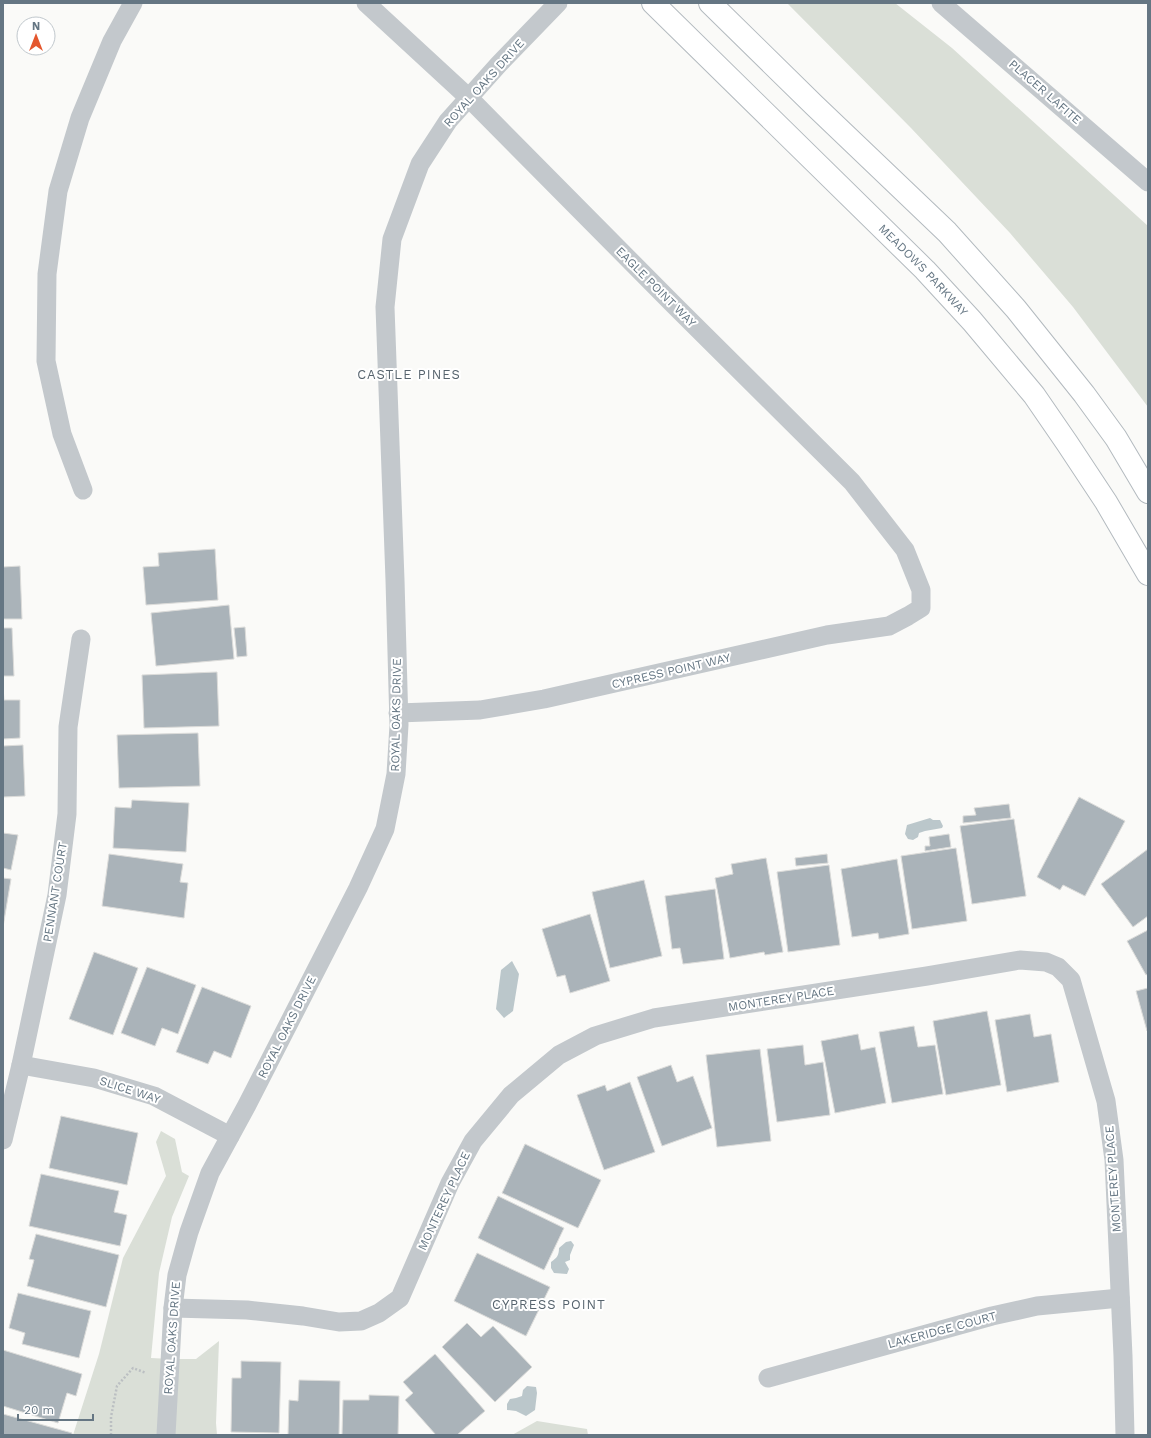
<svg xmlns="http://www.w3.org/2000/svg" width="1151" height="1438" font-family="'Work Sans',sans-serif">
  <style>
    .green { fill: #dadfd7 }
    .water { fill: #bbc7cb }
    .building { fill: #aab3b9; stroke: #dcdcda }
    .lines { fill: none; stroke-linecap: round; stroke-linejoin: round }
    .secondary-casing { stroke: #b3babf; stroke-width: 24 }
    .path { stroke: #bbbfc2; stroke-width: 2.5; stroke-dasharray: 2 2; stroke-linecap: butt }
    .street { stroke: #c3c8cc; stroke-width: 19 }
    .secondary { stroke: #fff; stroke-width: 22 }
    .labels { text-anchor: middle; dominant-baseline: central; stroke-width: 4; stroke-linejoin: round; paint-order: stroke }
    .street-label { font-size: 12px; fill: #657683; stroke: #fff }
    .neighbourhood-label { font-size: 13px; letter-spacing: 1px; fill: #57646e; stroke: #fff }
  </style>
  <rect width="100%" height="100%" fill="#fafaf8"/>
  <g class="green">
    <polygon points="787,3 895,3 952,48 1148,226 1148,407 1073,307 1010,233 911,128"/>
    <polygon points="161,1131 175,1139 182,1172 189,1176 172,1217 159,1273 151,1358 171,1359 196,1359 219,1341 216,1423 217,1435 73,1435 99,1354 123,1258 166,1176 156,1142"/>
    <polygon points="537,1421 587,1429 588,1435 512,1435"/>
  </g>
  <g class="water">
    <polygon points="930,818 933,820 940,820 943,826 942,828 925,831 919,833 918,837 913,840 908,839 905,834 907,825"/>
    <polygon points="512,961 519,974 513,1011 504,1018 496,1009 501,970"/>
    <path d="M571,1241L574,1245L570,1255V1260L565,1262L569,1269L567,1274L554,1273L551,1268V1262C557,1258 559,1255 559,1248L566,1242Z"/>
    <polygon points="527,1386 536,1387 537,1393 535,1410 526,1416 516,1411 507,1410 507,1404 510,1399 516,1398 522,1396 523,1390"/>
  </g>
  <g class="building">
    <polygon points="215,549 218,600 146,605 143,567 159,566 158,553"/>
    <polygon points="20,566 22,619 3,619 3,567"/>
    <polygon points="229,605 234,659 156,666 151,613"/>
    <polygon points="245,627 247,656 237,657 234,628"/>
    <polygon points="3,628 12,628 14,676 3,676"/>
    <polygon points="217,672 219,726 144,728 142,675"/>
    <polygon points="3,688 4,700 20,700 20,738 3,739"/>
    <polygon points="198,733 200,786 119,788 117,735"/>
    <polygon points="23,745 25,796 3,797 3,746"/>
    <polygon points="1079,797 1125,821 1085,896 1063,885 1060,890 1037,877"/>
    <polygon points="132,800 189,803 186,852 113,848 115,807 131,808"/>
    <polygon points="1009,804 1011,818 963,823 963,816 976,815 974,808"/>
    <polygon points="1014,819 1026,896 972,904 960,826"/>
    <polygon points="3,833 18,835 11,870 3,868"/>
    <polygon points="949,834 951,847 925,851 925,846 930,846 929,837"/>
    <polygon points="956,848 967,921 912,929 901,856"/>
    <polygon points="1148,849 1148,916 1133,927 1101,884"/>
    <polygon points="109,854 183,864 180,882 188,883 184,918 102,906"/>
    <polygon points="827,854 828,863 796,866 795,858"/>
    <polygon points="766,858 783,952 765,955 764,952 730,958 715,878 733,874 731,864"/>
    <polygon points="897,859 909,934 879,939 878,933 852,937 841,869"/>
    <polygon points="829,865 840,945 788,952 777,872"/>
    <polygon points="3,878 11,879 3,927"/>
    <polygon points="644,880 662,956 610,968 592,892"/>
    <polygon points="715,889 724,959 683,964 680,948 672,949 665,896"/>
    <polygon points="590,914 610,981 570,993 565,975 557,977 542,929"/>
    <polygon points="1148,930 1148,974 1146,975 1127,941"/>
    <polygon points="94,952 138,968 113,1035 69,1019"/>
    <polygon points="147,967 196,985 178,1034 162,1028 155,1046 121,1033"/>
    <polygon points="202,987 251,1006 231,1058 214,1051 208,1064 176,1052"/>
    <polygon points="1148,988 1148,1031 1147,1031 1136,991"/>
    <polygon points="987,1011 1001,1085 946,1095 933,1021"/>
    <polygon points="1030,1014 1034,1037 1051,1034 1059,1082 1007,1092 995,1020"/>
    <polygon points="914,1026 918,1047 935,1045 943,1094 892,1103 879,1032"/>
    <polygon points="858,1034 861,1050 875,1047 886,1103 835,1113 821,1041"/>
    <polygon points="803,1045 805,1065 823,1062 830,1115 777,1122 767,1049"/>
    <polygon points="760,1049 771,1141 717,1147 706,1055"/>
    <polygon points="671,1065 677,1082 693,1076 712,1128 662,1146 637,1077"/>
    <polygon points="630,1082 655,1152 604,1170 577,1095 605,1085 607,1091"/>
    <polygon points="61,1116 138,1133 127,1185 49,1168"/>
    <polygon points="525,1144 601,1180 578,1228 502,1193"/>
    <polygon points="41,1174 119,1191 114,1212 127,1215 120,1246 29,1226"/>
    <polygon points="498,1196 564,1228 544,1270 478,1238"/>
    <polygon points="36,1234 119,1255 106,1307 27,1286 34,1260 29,1259"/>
    <polygon points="477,1253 550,1287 526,1336 454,1301"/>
    <polygon points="18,1293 91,1311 79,1358 22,1344 25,1333 9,1328"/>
    <polygon points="467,1323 481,1337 493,1326 532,1367 495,1402 442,1347"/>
    <polygon points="3,1350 82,1374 76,1396 67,1393 58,1423 3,1406"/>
    <polygon points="435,1354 485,1411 457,1435 436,1435 405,1400 413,1393 403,1382"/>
    <polygon points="241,1361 281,1362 279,1433 231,1432 232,1378 241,1378"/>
    <polygon points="299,1380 340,1381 339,1435 288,1435 289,1400 298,1401"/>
    <polygon points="369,1395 399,1396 398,1435 342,1435 343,1400 369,1400"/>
    <polygon points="3,1414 72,1433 72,1435 3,1435"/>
  </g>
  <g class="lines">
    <g class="secondary-casing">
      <g id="secondary">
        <path id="s1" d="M653,3L925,270L972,321L1034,395L1067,443L1106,502L1148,574"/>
        <polyline points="710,3 814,105 947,232 1016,309 1084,394 1116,438 1148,492"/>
      </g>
    </g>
    <polyline class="path" points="111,1435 111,1417 117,1386 133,1368 146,1373"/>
    <g class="street">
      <polyline points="366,3 469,98 674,305 852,482 905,550 921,590 921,608 908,616 889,626 827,635 544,699 480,710 398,713"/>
      <polyline points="941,3 1148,182"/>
      <polyline points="83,490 62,434 46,361 47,274 58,191 80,118 112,41 133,3"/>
      <polyline points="21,1065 94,1078 154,1096 230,1136"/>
      <polyline points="3,1140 21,1065 57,895 67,814 68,727 81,639"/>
      <polyline points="173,1308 247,1310 303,1316 339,1322 361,1321 379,1313 400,1298 450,1183 473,1141 511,1095 559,1055 595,1036 654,1018 927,976 1020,960 1046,962 1058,967 1071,980 1106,1101 1114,1160 1123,1356 1125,1435"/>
      <polyline points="768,1378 992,1316 1037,1306 1120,1298"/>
      <polyline points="166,1435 173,1308 177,1275 189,1232 210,1173 247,1105 358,888 385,829 396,774 399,725 395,580 385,307 392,239 420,164 448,121 499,64 558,3"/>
    </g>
    <use href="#secondary" class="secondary"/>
  </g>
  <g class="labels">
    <g class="street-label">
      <text transform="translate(484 83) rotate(-48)">ROYAL OAKS DRIVE</text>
      <text transform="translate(1045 92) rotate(41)">PLACER LAFITE</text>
      <text stroke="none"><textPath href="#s1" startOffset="380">MEADOWS PARKWAY</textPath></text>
      <text transform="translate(656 287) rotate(45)">EAGLE POINT WAY</text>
      <text transform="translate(671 671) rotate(-13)">CYPRESS POINT WAY</text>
      <text transform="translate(396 715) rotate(-89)">ROYAL OAKS DRIVE</text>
      <text transform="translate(55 892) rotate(-81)">PENNANT COURT</text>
      <text transform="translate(781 999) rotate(-9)">MONTEREY PLACE</text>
      <text transform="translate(287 1027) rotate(-63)">ROYAL OAKS DRIVE</text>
      <text transform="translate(130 1090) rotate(18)">SLICE WAY</text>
      <text transform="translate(1113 1179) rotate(-94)">MONTEREY PLACE</text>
      <text transform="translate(444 1201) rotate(-65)">MONTEREY PLACE</text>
      <text transform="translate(942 1330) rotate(-15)">LAKERIDGE COURT</text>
      <text transform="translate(172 1338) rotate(-86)">ROYAL OAKS DRIVE</text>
    </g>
    <g class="neighbourhood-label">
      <text x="409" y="374">CASTLE PINES</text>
      <text x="549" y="1304">CYPRESS POINT</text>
    </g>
  </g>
  <rect width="1151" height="1438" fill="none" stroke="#657683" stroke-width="8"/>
  <g transform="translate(36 36)"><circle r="19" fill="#ffffff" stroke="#c1c8cd"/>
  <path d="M0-3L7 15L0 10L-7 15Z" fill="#e4572e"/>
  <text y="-6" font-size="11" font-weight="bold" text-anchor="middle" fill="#657683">N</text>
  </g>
  <path d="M18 1414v6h75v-6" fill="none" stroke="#657683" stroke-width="2"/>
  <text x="24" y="1414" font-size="12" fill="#657683" stroke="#ffffff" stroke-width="3" paint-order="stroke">20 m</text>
</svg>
